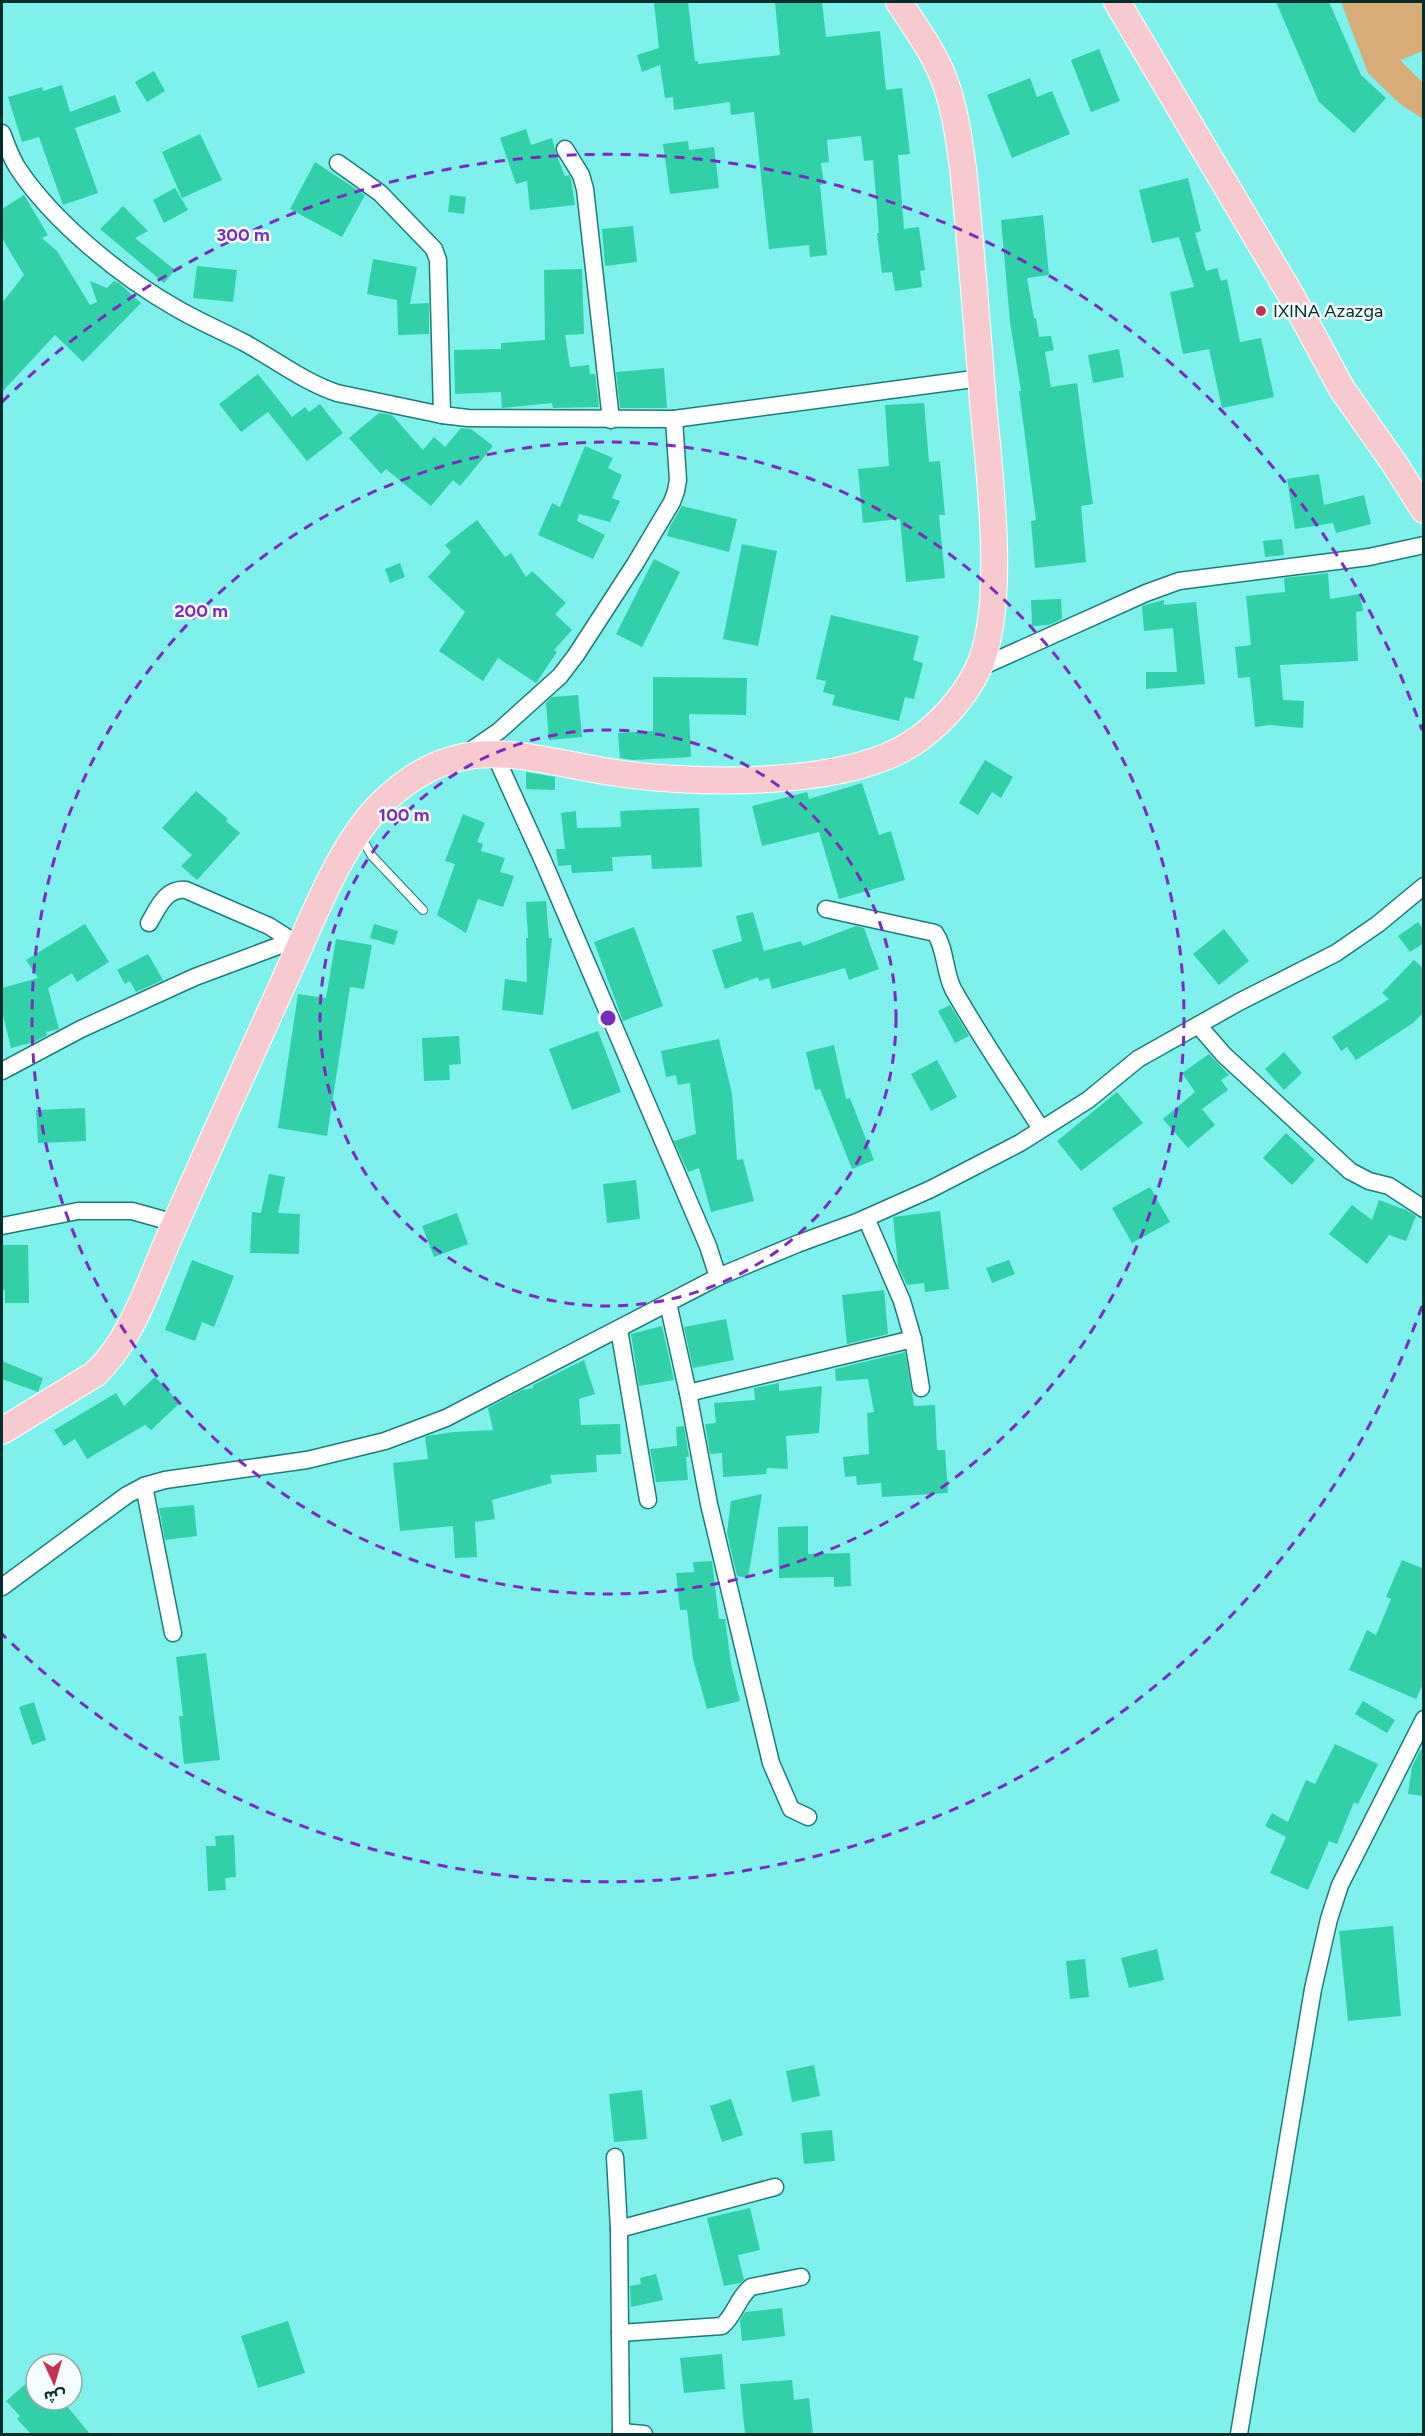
<svg xmlns="http://www.w3.org/2000/svg" width="1425" height="2436" font-family="Figtree,'Noto Sans Arabic',sans-serif">
  <style>
    .green { fill: #d7ac77 }
    .building { fill: #31d0a9 }
    .lines { fill: none; stroke-linecap: round; stroke-linejoin: round }
    .lane-casing { stroke: #1d7c79; stroke-width: 10 }
    .street-casing { stroke: #1d7c79; stroke-width: 19 }
    .primary-casing { stroke: #fff; stroke-width: 28 }
    .lane { stroke: #fff; stroke-width: 8 }
    .street { stroke: #fff; stroke-width: 16 }
    .primary { stroke: #f8c9cf; stroke-width: 26 }
    .ring { fill: none; stroke: #7b2cbf; stroke-width: 3; stroke-dasharray: 10 8 }
    .poi-dot { fill: #c23355; stroke: #f4fefd; stroke-width: 2 }
    .labels { text-anchor: middle; dominant-baseline: central; stroke-width: 5; stroke-linejoin: round; paint-order: stroke }
    .poi-label { font-size: 18px; fill: #042c2a; stroke: #f4fefd; text-anchor: start }
    .centre { fill: #7b2cbf; stroke: #f4fefd; stroke-width: 3 }
    .ring-label { font-size: 18px; text-anchor: middle; font-weight: bold; fill: #7b2cbf; stroke: #f4fefd; stroke-width: 5; stroke-linejoin: round; paint-order: stroke }
  </style>
  <rect width="100%" height="100%" fill="#7ef1ec"/>
  <polygon class="green" points="1341,2 1423,2 1423,51 1400,60 1423,83 1423,119 1399,103 1368,73"/>
  <g class="building">
    <polygon points="666,2 688,2 695,61 698,61 698,64 780,55 775,2 822,2 826,37 880,31 886,90 902,88 910,154 898,155 904,229 919,227 925,270 920,271 922,287 895,291 892,272 882,273 877,233 879,233 873,160 864,161 861,136 827,140 829,162 821,163 824,184 820,185 827,255 810,257 809,245 769,249 754,112 731,115 730,102 674,110 673,97 665,98 660,65 642,72 637,55 659,48 654,3"/>
    <polygon points="1276,2 1329,2 1361,75 1386,98 1354,133 1319,102"/>
    <polygon points="1099,49 1120,101 1091,112 1071,60"/>
    <polygon points="154,71 165,91 147,102 135,82"/>
    <polygon points="1030,78 1037,97 1052,91 1070,134 1012,158 987,95"/>
    <polygon points="62,85 70,112 115,95 121,112 75,128 98,193 63,205 39,137 22,142 8,97 42,87 43,91"/>
    <polygon points="526,129 531,145 552,138 556,154 565,176 569,175 571,179 575,205 530,210 527,181 516,184 500,138"/>
    <polygon points="200,134 222,180 182,198 162,152"/>
    <polygon points="688,141 689,150 714,147 719,188 670,194 663,144"/>
    <polygon points="315,162 365,195 342,237 290,209"/>
    <polygon points="1188,178 1201,231 1195,233 1206,271 1217,268 1221,281 1227,279 1240,342 1261,338 1274,397 1222,408 1209,349 1183,354 1170,292 1194,287 1179,237 1152,243 1139,190"/>
    <polygon points="175,188 188,210 164,223 153,200"/>
    <polygon points="24,195 48,235 42,238 57,251 90,305 97,302 90,281 107,288 114,281 119,283 141,303 83,362 55,335 2,392 2,303 24,275 2,238 2,209"/>
    <polygon points="450,195 466,197 464,214 448,212"/>
    <polygon points="123,206 148,231 135,238 175,270 164,283 100,229"/>
    <polygon points="1043,215 1049,275 1027,278 1034,318 1036,318 1039,337 1051,336 1054,350 1045,352 1051,387 1077,383 1093,504 1081,506 1086,562 1035,568 1031,521 1036,520 1019,391 1021,391 1010,322 1001,220"/>
    <polygon points="633,226 637,262 605,266 602,229"/>
    <polygon points="373,259 417,267 410,304 429,303 429,334 398,335 397,300 367,294"/>
    <polygon points="197,266 237,270 233,302 193,298"/>
    <polygon points="582,269 584,334 565,335 570,367 589,365 590,374 595,374 599,407 553,408 552,403 502,408 501,392 455,394 454,350 501,349 501,343 545,340 544,270"/>
    <polygon points="1119,349 1124,377 1093,383 1088,355"/>
    <polygon points="664,368 667,408 620,408 616,372"/>
    <polygon points="258,374 292,417 305,407 309,412 320,404 343,433 307,461 268,412 241,432 219,404"/>
    <polygon points="924,403 929,462 940,461 945,515 939,515 945,578 906,582 900,519 863,523 858,469 889,466 885,405"/>
    <polygon points="379,413 392,415 423,450 434,437 445,447 461,428 471,429 493,446 460,486 453,480 431,506 386,469 381,474 349,438"/>
    <polygon points="585,446 613,458 608,468 622,475 612,498 620,501 610,522 579,514 577,521 605,535 593,559 538,535 552,503 560,507"/>
    <polygon points="1319,474 1324,505 1364,495 1371,524 1336,533 1333,523 1295,529 1287,479"/>
    <polygon points="682,506 737,519 729,552 667,536 670,526"/>
    <polygon points="477,520 505,557 511,553 526,577 532,571 566,603 555,614 572,630 554,650 557,652 536,683 498,658 483,681 439,651 465,612 428,577 451,552 445,545"/>
    <polygon points="1282,539 1284,555 1265,557 1263,541"/>
    <polygon points="742,544 777,551 758,646 723,639"/>
    <polygon points="654,559 680,572 642,647 616,634"/>
    <polygon points="400,563 405,577 390,583 385,569"/>
    <polygon points="1328,573 1330,599 1360,594 1363,611 1356,612 1358,661 1280,665 1283,700 1304,701 1303,728 1270,725 1255,727 1250,677 1238,678 1235,647 1251,645 1246,596 1285,592 1284,578"/>
    <polygon points="1061,599 1062,619 1049,625 1032,626 1031,600"/>
    <polygon points="1164,600 1164,605 1196,602 1205,684 1146,689 1146,672 1177,672 1173,628 1144,631 1142,606"/>
    <polygon points="831,615 919,636 913,660 923,663 914,699 905,697 899,721 832,705 835,695 823,692 826,681 816,679"/>
    <polygon points="653,677 747,678 746,715 689,714 691,757 633,760 620,758 618,733 653,731"/>
    <polygon points="578,695 582,737 549,740 546,703 552,697"/>
    <polygon points="985,760 1013,777 1001,798 992,792 978,815 959,803"/>
    <polygon points="526,772 555,777 555,790 526,789"/>
    <polygon points="862,783 879,835 891,831 905,880 839,899 819,832 762,846 752,806 807,792 809,799"/>
    <polygon points="196,791 228,819 226,821 240,833 197,880 181,866 192,855 162,828"/>
    <polygon points="699,808 702,867 652,869 651,855 612,857 613,871 572,873 571,865 558,866 556,849 565,849 561,813 576,811 577,828 621,827 620,811"/>
    <polygon points="463,814 485,823 477,842 483,844 481,851 505,858 500,872 514,876 503,907 478,899 466,933 437,915 455,864 445,861"/>
    <polygon points="546,901 549,938 552,938 543,1015 502,1010 505,979 527,982 526,938 528,938 526,902"/>
    <polygon points="753,912 764,951 801,941 803,946 856,926 864,928 879,969 849,980 845,968 772,989 769,978 759,981 758,977 725,989 712,950 742,941 736,916"/>
    <polygon points="1418,922 1424,930 1424,943 1410,952 1398,936"/>
    <polygon points="85,924 109,962 77,982 72,973 48,988 59,1029 46,1032 47,1035 34,1042 11,1048 2,1011 2,988 38,978 26,960"/>
    <polygon points="374,924 398,931 394,945 370,938"/>
    <polygon points="634,927 663,1006 623,1021 594,942"/>
    <polygon points="1224,929 1249,961 1219,985 1193,954"/>
    <polygon points="336,939 372,945 364,989 350,987 327,1136 278,1128 298,994 326,998"/>
    <polygon points="148,954 163,980 136,992 130,981 125,984 117,970"/>
    <polygon points="1414,960 1424,969 1424,1012 1413,1023 1356,1060 1347,1047 1341,1051 1332,1037 1389,999 1382,993"/>
    <polygon points="950,1005 969,1036 955,1043 938,1011"/>
    <polygon points="598,1031 621,1092 572,1110 549,1049"/>
    <polygon points="459,1036 461,1064 449,1065 450,1080 424,1081 422,1038"/>
    <polygon points="719,1039 732,1094 737,1160 743,1159 754,1201 711,1212 699,1168 688,1172 674,1141 696,1134 690,1083 678,1085 676,1075 666,1077 661,1051"/>
    <polygon points="834,1045 846,1099 850,1098 874,1160 852,1169 820,1089 815,1090 806,1052"/>
    <polygon points="1284,1052 1302,1073 1284,1090 1265,1069"/>
    <polygon points="1209,1054 1229,1075 1221,1080 1228,1090 1202,1109 1215,1125 1188,1148 1163,1119 1195,1092 1182,1073"/>
    <polygon points="937,1060 957,1097 931,1111 911,1074"/>
    <polygon points="1117,1092 1143,1123 1081,1171 1057,1141"/>
    <polygon points="85,1108 86,1141 38,1143 36,1110"/>
    <polygon points="1286,1133 1315,1160 1292,1185 1263,1158"/>
    <polygon points="269,1174 285,1177 278,1213 300,1214 299,1254 250,1253 252,1212 261,1213"/>
    <polygon points="636,1180 640,1219 607,1223 603,1184"/>
    <polygon points="1150,1187 1170,1222 1132,1243 1112,1208"/>
    <polygon points="1379,1200 1406,1210 1416,1216 1406,1241 1389,1235 1367,1264 1329,1234 1352,1205 1372,1220"/>
    <polygon points="940,1211 949,1289 925,1292 924,1283 907,1285 898,1266 893,1217"/>
    <polygon points="457,1213 468,1244 434,1257 422,1226"/>
    <polygon points="2,1245 28,1245 29,1303 5,1303 5,1290 2,1290"/>
    <polygon points="192,1260 234,1276 214,1327 202,1322 195,1341 165,1330"/>
    <polygon points="1009,1260 1015,1274 992,1283 986,1268"/>
    <polygon points="884,1290 888,1334 847,1344 842,1295"/>
    <polygon points="726,1319 734,1360 693,1368 684,1327"/>
    <polygon points="662,1326 674,1380 639,1386 631,1334"/>
    <polygon points="905,1352 914,1406 935,1405 937,1450 945,1450 948,1493 882,1497 881,1483 857,1485 856,1476 845,1477 843,1457 869,1454 867,1413 874,1412 868,1379 836,1381 835,1369"/>
    <polygon points="584,1360 595,1394 579,1399 581,1425 620,1424 621,1454 596,1455 597,1472 550,1475 552,1483 492,1500 495,1519 475,1522 477,1557 455,1558 453,1526 400,1531 393,1463 428,1459 425,1437 427,1436 454,1432 493,1430 488,1408 522,1390 533,1388 533,1385"/>
    <polygon points="2,1361 43,1378 38,1392 2,1379"/>
    <polygon points="155,1377 180,1403 151,1430 145,1425 87,1459 75,1439 64,1446 54,1430 116,1393 124,1406"/>
    <polygon points="779,1383 779,1391 822,1386 819,1433 786,1436 788,1469 767,1468 766,1474 723,1477 722,1453 710,1454 705,1424 716,1423 714,1403 755,1400 754,1388"/>
    <polygon points="684,1426 689,1457 686,1457 688,1480 656,1482 650,1449 677,1446 676,1427"/>
    <polygon points="762,1494 748,1578 737,1576 727,1533 731,1501"/>
    <polygon points="194,1505 197,1536 165,1540 159,1508"/>
    <polygon points="808,1526 808,1554 850,1553 851,1586 834,1587 834,1577 779,1578 778,1527"/>
    <polygon points="1402,1560 1424,1569 1424,1682 1416,1699 1349,1670 1367,1630 1376,1635 1391,1599 1386,1597"/>
    <polygon points="712,1561 719,1619 725,1619 731,1664 740,1701 707,1709 693,1659 687,1610 680,1610 676,1573 694,1572 693,1562"/>
    <polygon points="206,1653 220,1760 184,1764 179,1716 183,1716 176,1657"/>
    <polygon points="1363,1701 1395,1720 1387,1733 1355,1714"/>
    <polygon points="34,1702 46,1740 32,1745 19,1707"/>
    <polygon points="1335,1744 1378,1764 1358,1804 1354,1802 1337,1844 1329,1841 1308,1890 1270,1873 1286,1837 1265,1826 1272,1813 1288,1822 1306,1780 1315,1784"/>
    <polygon points="1420,1750 1424,1750 1424,1796 1408,1794 1412,1767"/>
    <polygon points="234,1835 236,1877 225,1878 226,1890 208,1891 206,1846 216,1846 215,1836"/>
    <polygon points="1393,1926 1401,2016 1348,2021 1339,1931"/>
    <polygon points="1157,1949 1164,1980 1129,1988 1121,1958"/>
    <polygon points="1085,1959 1089,1997 1070,1999 1066,1961"/>
    <polygon points="814,2065 820,2096 792,2102 786,2071"/>
    <polygon points="642,2090 647,2139 614,2142 609,2094"/>
    <polygon points="731,2099 743,2135 722,2142 710,2106"/>
    <polygon points="832,2130 835,2161 804,2164 801,2133"/>
    <polygon points="750,2208 760,2250 738,2255 744,2280 740,2283 724,2286 707,2218"/>
    <polygon points="656,2274 663,2300 631,2307 630,2286 641,2284 640,2278"/>
    <polygon points="782,2308 785,2336 742,2341 740,2321 745,2312"/>
    <polygon points="288,2321 305,2373 258,2388 241,2336"/>
    <polygon points="722,2354 725,2389 684,2393 680,2358"/>
    <polygon points="36,2375 36,2400 62,2400 90,2434 31,2434 17,2419 20,2416 6,2401"/>
    <polygon points="792,2380 794,2400 809,2398 813,2434 745,2434 740,2384"/>
  </g>
  <g class="lines">
    <g class="lane-casing">
      <polyline id="lane" points="360,835 372,856 423,910"/>
    </g>
    <g class="street-casing">
      <g id="street">
        <path d="M2,133C7,145 11,159 19,170C54,222 121,277 176,308C198,321 222,331 245,343C276,360 304,382 337,393L442,415L468,418L674,419L981,378"/>
        <polyline points="565,149 581,175 585,189 611,420"/>
        <polyline points="338,163 380,193 434,249 438,260 442,415"/>
        <polyline points="979,668 1146,593 1179,581 1369,557 1424,545"/>
        <polyline points="494,753 544,863 708,1246 718,1277"/>
        <polyline points="464,755 499,731 560,676 576,655 635,564 672,502 676,491 678,480 674,419"/>
        <path d="M826,909L935,933C946,949 944,971 953,989C980,1037 1012,1083 1041,1129"/>
        <path d="M149,923C158,908 165,888 186,890L269,926L291,940"/>
        <polyline points="1198,1025 1224,1055 1350,1171 1369,1181 1389,1186 1424,1209"/>
        <polyline points="2,1071 81,1029 195,977 305,936"/>
        <polyline points="866,1218 902,1301 913,1339 921,1388"/>
        <polyline points="2,1226 78,1211 132,1211 175,1223"/>
        <polyline points="668,1303 688,1393 709,1504 771,1763 791,1809 808,1817"/>
        <polyline points="619,1329 648,1500"/>
        <polyline points="688,1393 913,1339"/>
        <polyline points="144,1486 173,1633"/>
        <polyline points="2,1587 127,1495 144,1486 165,1480 307,1460 385,1441 446,1418 718,1277 797,1244 857,1222 931,1189 1020,1143 1088,1100 1138,1059 1239,1002 1336,953 1378,924 1424,886"/>
        <polyline points="615,2157 619,2229 621,2434"/>
        <polyline points="619,2229 775,2187"/>
        <path d="M620,2333L722,2326C735,2315 738,2297 751,2287L801,2277"/>
        <polyline points="621,2432 644,2434"/>
        <polyline points="1239,2434 1313,1989 1329,1919 1340,1885 1424,1719"/>
      </g>
    </g>
    <g class="primary-casing">
      <g id="primary">
        <polyline points="1117,2 1292,297 1342,389 1394,463 1424,510"/>
        <path d="M2,1431L95,1374C132,1339 148,1286 168,1240C208,1149 249,1059 290,968C314,916 341,843 382,803C458,729 520,757 610,772C689,785 843,788 911,744C938,727 963,699 977,671C1008,609 989,472 983,402C977,324 971,246 963,168C959,139 955,109 945,82C935,53 915,27 899,2"/>
      </g>
    </g>
    <use href="#lane" class="lane"/>
    <use href="#street" class="street"/>
    <use href="#primary" class="primary"/>
  </g>
  <g class="ring">
    <circle cx="608" cy="1018" r="288"/>
    <circle cx="608" cy="1018" r="576"/>
    <path d="M1422 1306A864 864 0 0 1 2 1634M2 402A864 864 0 0 1 1422 730"/>
  </g>
  <circle class="poi-dot" cx="1261" cy="311" r="6"/>
  <g class="labels">
    <g class="poi-label">
      <text x="1273" y="311">IXINA Azazga</text>
    </g>
  </g>
  <circle cx="608" cy="1018" r="9" class="centre"/>
  <g class="ring-label">
    <text x="243" y="241">300 m</text>
    <text x="201" y="617">200 m</text>
    <text x="404" y="821">100 m</text>
  </g>
  <rect width="1425" height="2436" fill="none" stroke="#042c2a" stroke-width="6"/>
  <g transform="translate(54 2382) rotate(176)"><circle r="28" fill="#f4fefd" stroke="#94aaa9" stroke-width="1.5"/>
  <path d="M0-4.5L10 22L0 15L-10 22Z" fill="#c23355"/>
  <text y="-9" font-size="16" font-weight="bold" text-anchor="middle" fill="#042c2a">ش</text>
  </g>
</svg>
